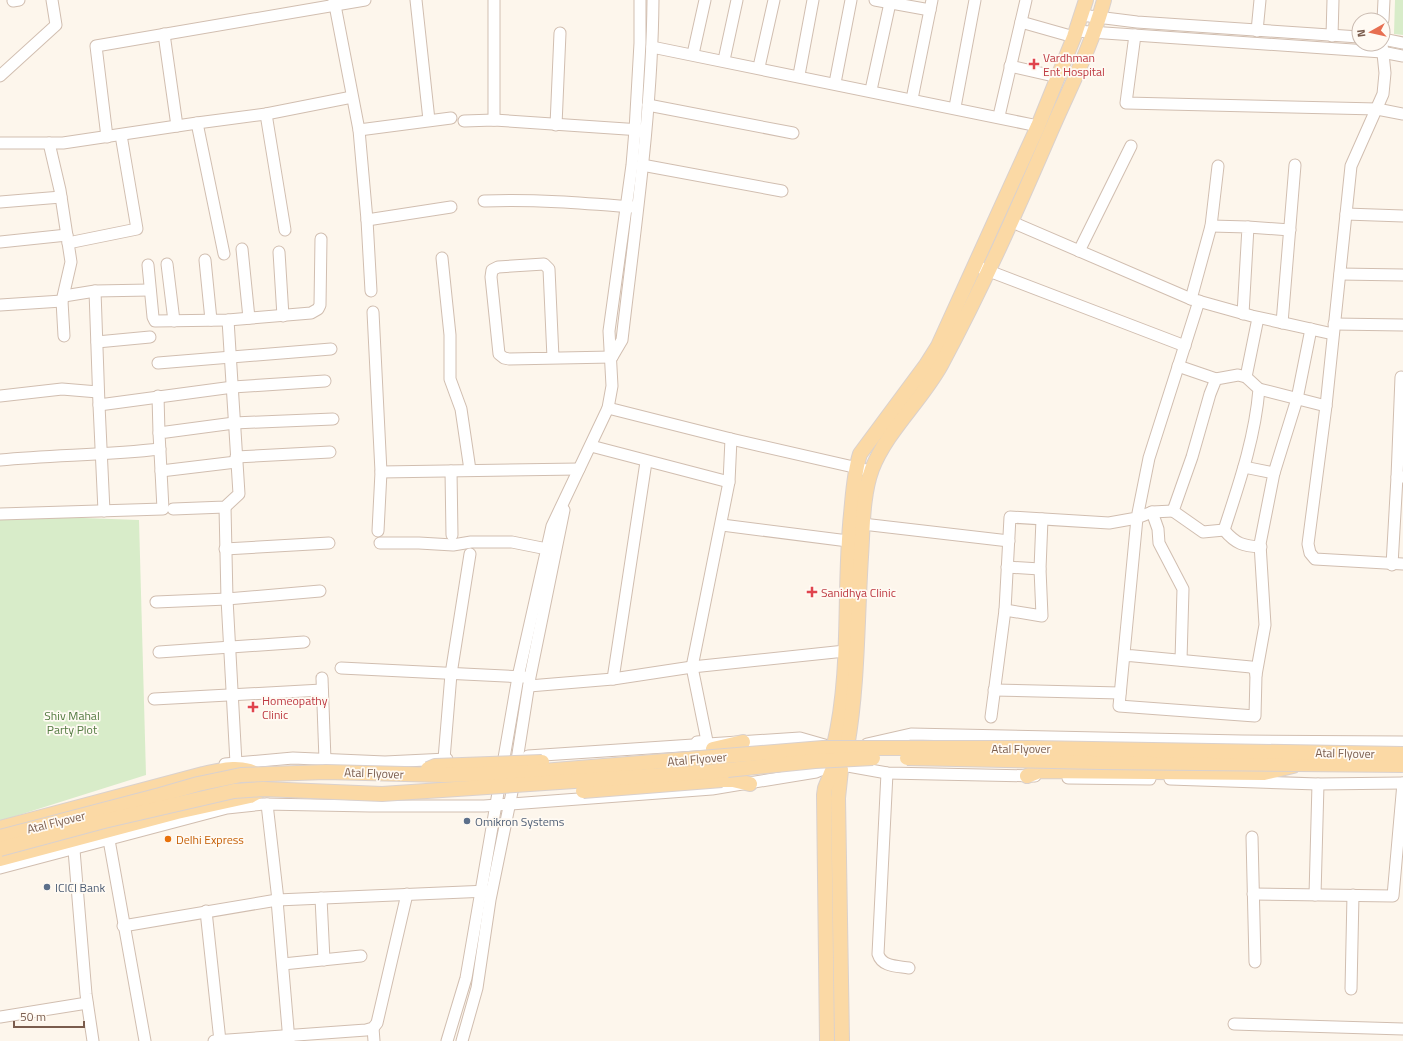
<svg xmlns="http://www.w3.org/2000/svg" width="1403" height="1041" font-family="'Titillium Web',sans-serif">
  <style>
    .green { fill: #d8ecc9 }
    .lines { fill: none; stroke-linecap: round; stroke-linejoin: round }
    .minor-casing { stroke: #d1beb0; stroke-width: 13 }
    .major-casing { stroke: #dad1cd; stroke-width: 16 }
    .minor { stroke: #fff; stroke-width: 11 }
    .major { stroke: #fbd9a5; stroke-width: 14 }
    .major-bridge-casing { stroke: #dad1cd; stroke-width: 16; stroke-linecap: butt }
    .major-bridge { stroke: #fbd9a5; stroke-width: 14 }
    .health-dot { fill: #e0444e; stroke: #fffaf3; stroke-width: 1.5 }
    .service-dot { fill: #5c6f8a; stroke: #fffaf3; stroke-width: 1.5 }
    .food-dot { fill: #e8710a; stroke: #fffaf3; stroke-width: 1.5 }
    .labels { text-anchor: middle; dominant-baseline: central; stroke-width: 3.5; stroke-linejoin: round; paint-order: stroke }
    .health-label { font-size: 12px; fill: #be3a42; stroke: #fffaf3; text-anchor: start }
    .park-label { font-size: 12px; fill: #537a41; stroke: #fffaf3 }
    .street-label { font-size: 12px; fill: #7a5c4d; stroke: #fffaf3 }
    .service-label { font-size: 12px; fill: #4e5e75; stroke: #fffaf3; text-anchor: start }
    .food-label { font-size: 12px; fill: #c56008; stroke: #fffaf3; text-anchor: start }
  </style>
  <rect width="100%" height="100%" fill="#fdf6ec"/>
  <g class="green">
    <polygon points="1395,0 1403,0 1403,35 1394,34"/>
    <polygon points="0,515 139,520 146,775 0,821"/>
  </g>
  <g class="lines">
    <g class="minor-casing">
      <g id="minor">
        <polyline points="334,0 359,130 367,220 371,291"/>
        <polyline points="416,0 429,120"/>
        <polyline points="875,0 930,10"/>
        <polyline points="13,1 19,0"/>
        <polyline points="1081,15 1137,22 1359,37"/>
        <polyline points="1383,20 1384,0"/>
        <polyline points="1021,22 1074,37"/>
        <polyline points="1076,31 1382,52 1403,56"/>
        <polyline points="1257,31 1260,0"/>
        <polyline points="164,34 177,126"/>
        <polyline points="1135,35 1126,103 1377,109 1403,114"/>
        <polyline points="1332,36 1333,0"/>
        <polyline points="1383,39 1403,43"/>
        <polyline points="1382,44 1385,73 1383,94 1351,166 1326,406 1308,544 1310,553 1315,559 1403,564"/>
        <polyline points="652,47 1038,126"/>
        <polyline points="693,54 705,0"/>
        <polyline points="724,60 737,0"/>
        <polyline points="1010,66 1058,77"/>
        <polyline points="759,67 774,0"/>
        <polyline points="799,75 813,0"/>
        <polyline points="0,76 56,25 52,0"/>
        <polyline points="835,83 851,0"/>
        <polyline points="871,90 890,3"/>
        <polyline points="912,99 932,0"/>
        <polyline points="648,105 793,133"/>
        <polyline points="955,107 975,0"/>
        <polyline points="266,114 285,230"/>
        <polyline points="999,116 1026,0"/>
        <polyline points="494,120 494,0"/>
        <polyline points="464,121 494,120 641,130"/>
        <polyline points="197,123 224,254"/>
        <polyline points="556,125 560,33"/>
        <polyline points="359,130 451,118"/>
        <polyline points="107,137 96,46 365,0"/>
        <polyline points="0,143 63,143 197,123 266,114 352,97"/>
        <polyline points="49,143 60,190 71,262 62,301 64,336"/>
        <polyline points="642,165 782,191"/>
        <path d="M484,201C534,199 583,203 633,207"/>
        <polyline points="0,202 61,197"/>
        <polyline points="1346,214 1403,216"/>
        <polyline points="367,220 451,207"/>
        <polyline points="1012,222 1191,299 1252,316 1333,334"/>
        <polyline points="1211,226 1248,227 1243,314"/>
        <polyline points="1248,227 1290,230"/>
        <polyline points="0,242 67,235"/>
        <polyline points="68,243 137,229 121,135"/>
        <polyline points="242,249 249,318"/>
        <polyline points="1079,251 1131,146"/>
        <polyline points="279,252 283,316"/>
        <polyline points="442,258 450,335 450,379 461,409 470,470"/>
        <polyline points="205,260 211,320"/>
        <polyline points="167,264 174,321"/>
        <polyline points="148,265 153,317 155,321 228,320 311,313 318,309 320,305 321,239"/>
        <polyline points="981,268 1185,346"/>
        <polyline points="1340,274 1403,275"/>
        <polyline points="95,291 150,290"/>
        <polyline points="64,296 95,291 99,405 233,387 325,381"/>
        <polyline points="1191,299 1211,226 1218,166"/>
        <polyline points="0,305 62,301"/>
        <polyline points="373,312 381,472 378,531"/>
        <polyline points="1282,323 1295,165"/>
        <polyline points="1334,324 1403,325"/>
        <polyline points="97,342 150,337"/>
        <path d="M612,357L622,340C635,227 652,114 653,0"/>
        <polyline points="553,358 549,269 544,264 498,267 492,270 491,277 499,354 504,358 509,359 612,357"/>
        <polyline points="158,363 331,349"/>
        <polyline points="1178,366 1216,379"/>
        <polyline points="1259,389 1326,406"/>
        <polyline points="0,396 62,389 98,392"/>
        <polyline points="158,396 159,433"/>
        <polyline points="99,405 104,511"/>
        <polyline points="608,408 731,439 871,471"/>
        <polyline points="591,446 729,482"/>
        <polyline points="236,457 330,452"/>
        <path d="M0,460C53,455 107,455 160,449"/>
        <polyline points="1244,467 1274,473 1260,544 1265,625 1256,675"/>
        <polyline points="161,471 236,462"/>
        <polyline points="451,471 452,535"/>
        <polyline points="381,472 579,469"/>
        <polyline points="1274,473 1297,399 1311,329"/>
        <polyline points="1397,477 1401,377"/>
        <polyline points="225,507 227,599 236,763"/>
        <polyline points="173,509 225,507 239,494 228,320"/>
        <polyline points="1152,512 1158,529 1159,543 1183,589 1181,660"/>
        <polyline points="0,514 163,509 159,433 234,423 333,419"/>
        <polyline points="854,523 1009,541"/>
        <polyline points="722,525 848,541"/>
        <polyline points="1224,530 1203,532 1173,511 1192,457 1210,394 1216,379 1238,375 1246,377"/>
        <path d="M1224,530C1239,484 1255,438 1259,389L1246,377L1258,318"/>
        <path d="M1224,530C1236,544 1243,546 1261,547"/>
        <polyline points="380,543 419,543 453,545 471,542 512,542 547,549"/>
        <polyline points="225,549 329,543"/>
        <polyline points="1392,565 1397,477 1402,477"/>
        <polyline points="1007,567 1040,569"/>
        <polyline points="156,602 227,599 320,591"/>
        <polyline points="1005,610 1042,616 1040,569 1042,519"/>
        <polyline points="159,652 304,642"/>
        <polyline points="1124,655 1251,667 1255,670 1256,675 1255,716 1119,706 1137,518 1152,512 1173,511"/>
        <polyline points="341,668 524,677"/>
        <polyline points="322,678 325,760"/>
        <polyline points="613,679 646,462"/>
        <polyline points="529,686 613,679 692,667 845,651"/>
        <polyline points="994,690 1120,693"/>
        <polyline points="154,699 322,690"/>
        <polyline points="991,717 1005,610 1010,517 1109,523 1137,518 1149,458 1199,301"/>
        <polyline points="697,742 707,741 692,667 729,482 731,439"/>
        <polyline points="867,744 911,734 1242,741 1403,742"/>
        <polyline points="528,756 800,738 828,746"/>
        <polyline points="444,759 451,674 470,554"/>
        <polyline points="225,764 293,758 385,762 447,759"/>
        <polyline points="848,766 887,773 1035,776"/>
        <path d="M887,773L878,954C882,967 897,966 909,968"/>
        <polyline points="1068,778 1150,779"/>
        <polyline points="1170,779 1318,784 1403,783"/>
        <polyline points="267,804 278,900"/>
        <polyline points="1252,837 1255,962"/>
        <polyline points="109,840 145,1041"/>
        <polyline points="74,850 86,994 93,1041"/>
        <polyline points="0,868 227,808 264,804 370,806 484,806 712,789 816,772 830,766"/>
        <polyline points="1253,894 1393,896 1403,783"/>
        <polyline points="1315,895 1318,784"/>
        <polyline points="321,898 324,960"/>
        <polyline points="277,900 289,1041"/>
        <polyline points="206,911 220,1041"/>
        <polyline points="123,926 277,900 488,891"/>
        <polyline points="283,964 361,956"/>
        <polyline points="1351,989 1353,895"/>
        <polyline points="0,1017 87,1003"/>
        <polyline points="1234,1024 1403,1029"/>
        <polyline points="373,1028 374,1041"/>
        <polyline points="214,1041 366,1030 373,1028 377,1023 407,894"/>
        <polyline points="447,1041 466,978 518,677 552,526 608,408 612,386 609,331 632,165 635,130 640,43 640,0"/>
        <polyline points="462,1041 477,988 490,900 512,792 530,677 564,510"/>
      </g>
    </g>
    <g class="major-casing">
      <g id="major">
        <path d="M834,745C852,670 843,590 851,514C853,494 854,473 860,454L926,365L938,346L1038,126L1074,37L1086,0"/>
        <path d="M847,747C858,685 857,620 861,557C863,529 862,496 872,469C887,431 921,401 941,365C982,289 1017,210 1051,131C1070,87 1092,46 1104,0"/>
        <polyline points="713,749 743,742"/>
        <polyline points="841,770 838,798 842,1041"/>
        <polyline points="1027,776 1039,771 1264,773 1293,766"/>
        <polyline points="722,780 733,780 750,784"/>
        <path d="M0,828L203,774C222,770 239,765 257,774"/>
        <polyline points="0,859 177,812 250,796 261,790"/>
        <polyline points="827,1041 824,795 825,788 833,768"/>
      </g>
    </g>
    <use href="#minor" class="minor"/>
    <use href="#major" class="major"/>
    <g class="major-bridge-casing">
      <g id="major-bridge">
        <polyline points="907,758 1100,762 1403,765"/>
        <polyline points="428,769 435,766 542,762"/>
        <polyline points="583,791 722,780"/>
        <polyline points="0,837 160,795 198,784 241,775 326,772 444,775 518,773 823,748 1032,748 1403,754"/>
        <polyline points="0,849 104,821 234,791 263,789 382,794 708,772 815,761 873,758"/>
      </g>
    </g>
    <use href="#major-bridge" class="major-bridge"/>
  </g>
  <g class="health-dot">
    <path d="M1032 58h4v4h4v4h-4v4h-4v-4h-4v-4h4z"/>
    <path d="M810 586h4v4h4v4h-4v4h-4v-4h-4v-4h4z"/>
    <path d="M251 701h4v4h4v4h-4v4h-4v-4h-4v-4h4z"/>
  </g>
  <g class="service-dot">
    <circle cx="467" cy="821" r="4"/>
    <circle cx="47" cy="887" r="4"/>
  </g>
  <circle class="food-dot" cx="168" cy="839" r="4"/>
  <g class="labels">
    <g class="health-label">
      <text x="1043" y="57">Vardhman<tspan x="1043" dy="14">Ent Hospital</tspan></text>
      <text x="821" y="592">Sanidhya Clinic</text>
      <text x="262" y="700">Homeopathy<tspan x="262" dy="14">Clinic</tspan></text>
    </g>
    <g class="park-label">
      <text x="72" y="715">Shiv Mahal<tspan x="72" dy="14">Party Plot</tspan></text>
    </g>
    <g class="street-label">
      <text x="1021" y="748">Atal Flyover</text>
      <text transform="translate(1345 753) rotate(1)">Atal Flyover</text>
      <text transform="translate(697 759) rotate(-5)">Atal Flyover</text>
      <text transform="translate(374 773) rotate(2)">Atal Flyover</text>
      <text transform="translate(56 822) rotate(-14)">Atal Flyover</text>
    </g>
    <g class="service-label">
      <text x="475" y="821">Omikron Systems</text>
      <text x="55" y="887">ICICI Bank</text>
    </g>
    <g class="food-label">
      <text x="176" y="839">Delhi Express</text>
    </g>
  </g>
  <g transform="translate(1371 32) rotate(262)"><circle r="19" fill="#fffaf3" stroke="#cabbb1"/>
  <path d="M0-3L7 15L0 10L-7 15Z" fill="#e76f51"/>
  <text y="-6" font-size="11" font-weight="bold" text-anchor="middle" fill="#7a5c4d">N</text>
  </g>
  <path d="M14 1021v6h70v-6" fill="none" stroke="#7a5c4d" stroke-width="2"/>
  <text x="20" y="1021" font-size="12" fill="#7a5c4d" stroke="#fffaf3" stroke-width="3" paint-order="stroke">50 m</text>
</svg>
